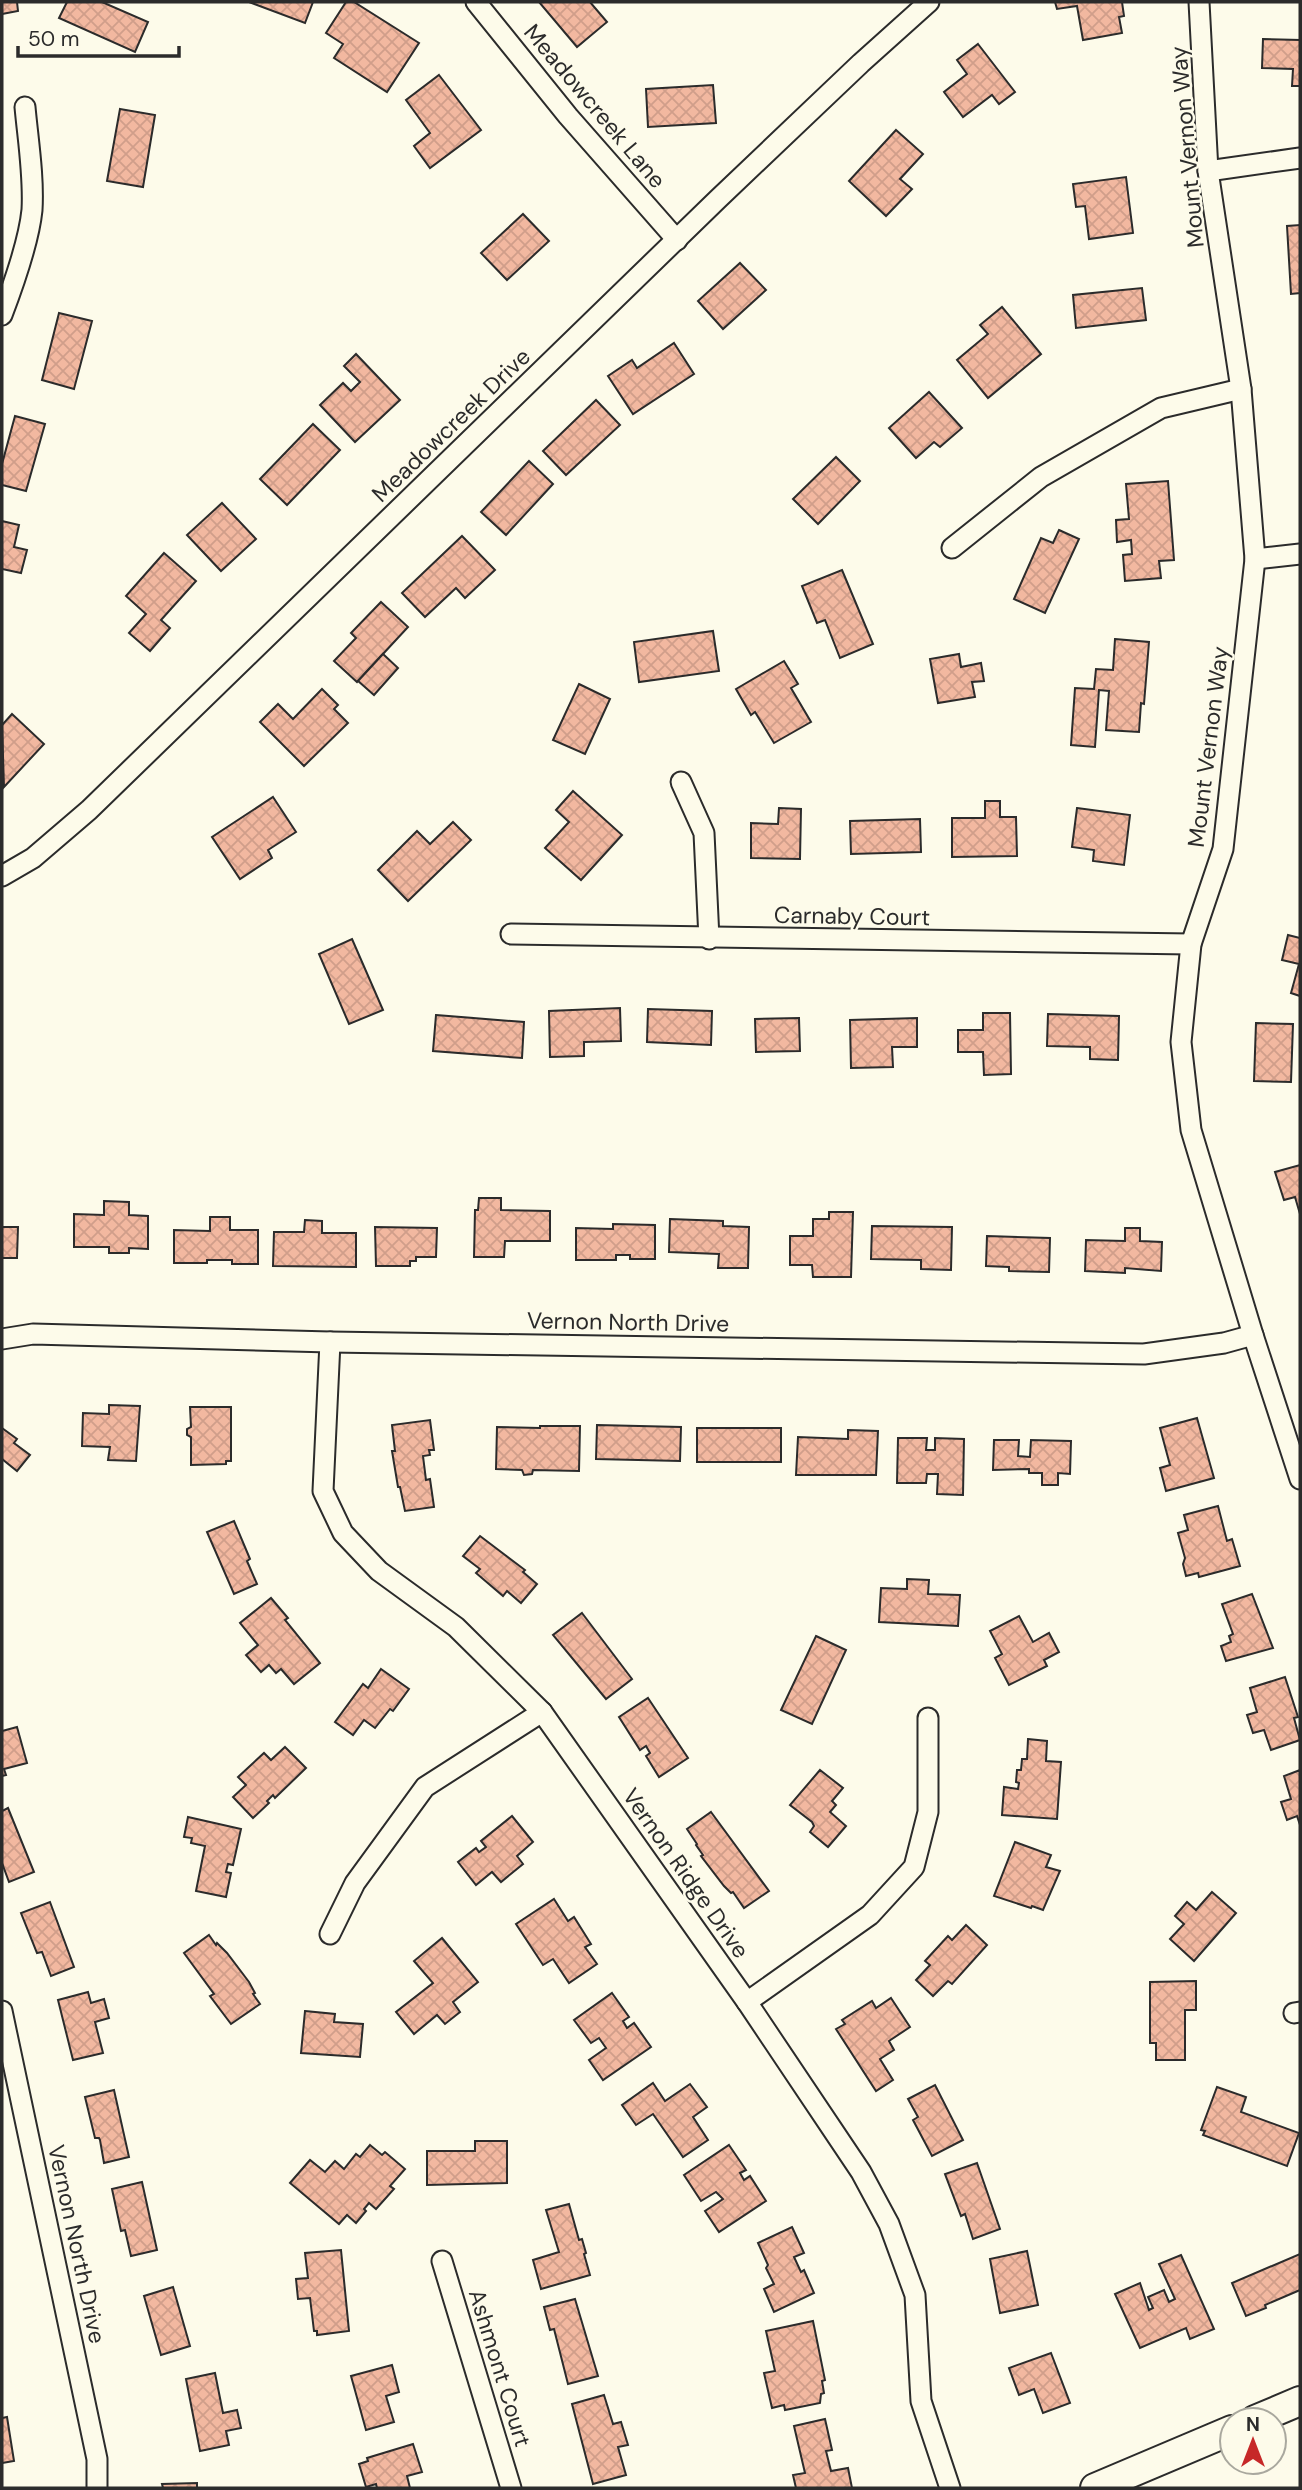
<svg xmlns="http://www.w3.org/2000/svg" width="1302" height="2490" font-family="'DM Sans',sans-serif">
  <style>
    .building { fill: url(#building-cross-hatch); stroke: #2b2b2b; stroke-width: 2 }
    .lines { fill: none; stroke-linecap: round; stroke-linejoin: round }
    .street-casing { stroke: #2b2b2b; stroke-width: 23 }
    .secondary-casing { stroke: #2b2b2b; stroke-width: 32 }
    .street { stroke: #fdfbea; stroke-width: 19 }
    .secondary { stroke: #fdfbea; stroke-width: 28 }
    .labels { text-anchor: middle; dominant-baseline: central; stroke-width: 5; stroke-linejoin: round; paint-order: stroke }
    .street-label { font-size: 23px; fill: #2b2b2b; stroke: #fdfbea }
  </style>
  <defs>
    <pattern id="building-cross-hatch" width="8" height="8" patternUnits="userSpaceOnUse" patternTransform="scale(1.75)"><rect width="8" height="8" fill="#f2b8a0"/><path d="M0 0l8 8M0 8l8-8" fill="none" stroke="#d09e8a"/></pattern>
  </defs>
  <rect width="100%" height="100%" fill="#fdfbea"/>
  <g class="building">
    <polygon points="2,2 17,2 18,11 2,14"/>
    <polygon points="67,2 102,2 148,22 135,52 59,18"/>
    <polygon points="249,2 313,2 305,23"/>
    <polygon points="346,2 354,2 419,43 387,92 334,58 343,44 326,33"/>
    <polygon points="539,2 590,2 607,22 577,47"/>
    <polygon points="1055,2 1122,2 1124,16 1119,17 1122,33 1083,40 1077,6 1057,9"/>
    <polygon points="1263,39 1300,40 1300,86 1292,86 1293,69 1262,68"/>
    <polygon points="978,44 1015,92 999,104 992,95 963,117 944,92 967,74 957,60"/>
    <polygon points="439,75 481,130 430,168 414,146 430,133 406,100"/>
    <polygon points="713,85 716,123 648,127 646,89"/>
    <polygon points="120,109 155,115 143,187 107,181"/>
    <polygon points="896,130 923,154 900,179 912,189 886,216 849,181"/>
    <polygon points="1126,177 1133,233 1089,239 1085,206 1076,207 1073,184"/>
    <polygon points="523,214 549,241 507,280 481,253"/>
    <polygon points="1300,225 1300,293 1291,294 1287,226"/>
    <polygon points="740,263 766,290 723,329 698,301"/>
    <polygon points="1142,288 1146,320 1076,328 1073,295"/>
    <polygon points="1002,307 1041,354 988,398 957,360 988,334 980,325"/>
    <polygon points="59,313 92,321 74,389 42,380"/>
    <polygon points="674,343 694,374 633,414 608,376 632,360 637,368"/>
    <polygon points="356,354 400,400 355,442 320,405 343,383 351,391 360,382 344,366"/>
    <polygon points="929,392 962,428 940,447 934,442 916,458 889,428"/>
    <polygon points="596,400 620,425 566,475 543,451"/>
    <polygon points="15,416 45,424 26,491 2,485 2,464"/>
    <polygon points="313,424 340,450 287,505 260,479"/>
    <polygon points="836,457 860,481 818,524 793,499"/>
    <polygon points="529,461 553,484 506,535 481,512"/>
    <polygon points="1168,481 1174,560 1159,561 1161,578 1125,581 1123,555 1132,554 1131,540 1117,542 1116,520 1129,519 1126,484"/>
    <polygon points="222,503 256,539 221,571 187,535"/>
    <polygon points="2,521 19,525 14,547 27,550 21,573 2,569"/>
    <polygon points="1059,530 1079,539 1045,613 1014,599 1041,538 1053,543"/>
    <polygon points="462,536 495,570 465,598 456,588 425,617 402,593"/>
    <polygon points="164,553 196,581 161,620 170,628 150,651 129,633 146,614 126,596"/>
    <polygon points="842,570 873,644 840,658 825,620 817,623 802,586"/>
    <polygon points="381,602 408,627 357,682 334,661 356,638 351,633"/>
    <polygon points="713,631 719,671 639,682 634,642"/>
    <polygon points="1115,639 1149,642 1144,704 1141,703 1139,732 1106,730 1109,691 1099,690 1095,747 1071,745 1075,688 1094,689 1096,669 1113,670"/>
    <polygon points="383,654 398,668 374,695 358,681"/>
    <polygon points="959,654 961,667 981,663 984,681 972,682 975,697 938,703 930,659"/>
    <polygon points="784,661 798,684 791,688 811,722 774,743 755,712 751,715 736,689"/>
    <polygon points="579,684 610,699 585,754 553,740"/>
    <polygon points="322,689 338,705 334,709 348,723 304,766 260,722 278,704 293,719"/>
    <polygon points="12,714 44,744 4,787 2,725"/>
    <polygon points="573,791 622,835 581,880 545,848 569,822 556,810"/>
    <polygon points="273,797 296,832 268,850 272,858 240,879 212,837"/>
    <polygon points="985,801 1000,801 1000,817 1016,817 1017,856 952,857 952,818 985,818"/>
    <polygon points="779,808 801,809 800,859 751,858 751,823 778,824"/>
    <polygon points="1077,808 1130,815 1124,865 1093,861 1094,850 1072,847"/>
    <polygon points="920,819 921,852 851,854 850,821"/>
    <polygon points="453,822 471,840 408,901 378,870 417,831 430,844"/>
    <polygon points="1288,935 1300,938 1300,996 1291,993 1299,964 1282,960"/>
    <polygon points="352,939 383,1010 349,1024 319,954"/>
    <polygon points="620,1008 621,1041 584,1042 584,1056 550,1057 549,1011"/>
    <polygon points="648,1009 712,1011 711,1045 647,1042"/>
    <polygon points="983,1013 1010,1013 1011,1074 984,1075 983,1052 958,1052 958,1030 983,1030"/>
    <polygon points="1048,1014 1119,1016 1118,1060 1090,1059 1090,1047 1047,1046"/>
    <polygon points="436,1015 524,1022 522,1058 433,1051"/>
    <polygon points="799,1018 800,1051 756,1052 755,1019"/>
    <polygon points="917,1018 917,1047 892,1047 893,1067 851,1068 850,1020"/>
    <polygon points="1256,1023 1293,1024 1291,1082 1254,1081"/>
    <polygon points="1300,1165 1300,1214 1295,1197 1284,1200 1275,1172"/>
    <polygon points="479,1198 501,1198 501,1210 550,1211 550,1241 505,1241 504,1257 474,1257 475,1210 478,1210"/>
    <polygon points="104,1201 129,1202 129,1215 148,1216 148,1249 129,1248 129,1253 109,1253 109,1247 74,1247 74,1214 104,1215"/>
    <polygon points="829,1212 853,1212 851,1277 813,1277 812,1265 790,1265 790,1236 813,1236 813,1219 829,1219"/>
    <polygon points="210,1217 230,1217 230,1230 258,1230 258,1264 232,1264 232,1260 207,1260 207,1263 174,1263 174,1230 210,1231"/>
    <polygon points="670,1219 723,1221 723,1226 749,1227 748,1268 718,1268 719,1254 669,1252"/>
    <polygon points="305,1220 322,1221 322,1233 356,1233 356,1267 273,1266 274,1232 304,1232"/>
    <polygon points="613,1224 655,1225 655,1259 630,1259 630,1255 616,1255 616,1260 576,1260 576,1228 613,1229"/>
    <polygon points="872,1226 952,1227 951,1270 921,1269 921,1260 871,1259"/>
    <polygon points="2,1227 18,1227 17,1258 2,1258"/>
    <polygon points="375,1227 437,1228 436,1257 416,1257 416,1261 410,1261 410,1266 376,1266"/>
    <polygon points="1125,1228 1140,1228 1140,1241 1162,1242 1161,1271 1125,1268 1125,1273 1085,1271 1086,1240 1125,1241"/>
    <polygon points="987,1236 1050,1238 1049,1272 1009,1271 1009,1267 986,1266"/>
    <polygon points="109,1405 140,1406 136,1461 108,1460 110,1447 82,1446 83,1413 109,1414"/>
    <polygon points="190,1407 231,1407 231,1461 226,1461 226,1464 191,1465 191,1437 187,1435 187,1429 191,1427"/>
    <polygon points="1197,1418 1214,1478 1166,1491 1160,1468 1170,1465 1160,1428"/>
    <polygon points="430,1420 434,1450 429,1450 430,1455 423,1456 426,1480 430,1479 434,1507 405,1511 400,1487 398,1487 392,1451 395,1451 392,1425"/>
    <polygon points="597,1425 681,1427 680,1461 596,1459"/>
    <polygon points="540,1426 580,1426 579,1471 533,1470 532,1474 524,1475 522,1470 496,1469 497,1427 540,1428"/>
    <polygon points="2,1428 17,1439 14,1443 30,1455 17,1471 2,1459"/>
    <rect x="697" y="1428" width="84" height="34"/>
    <polygon points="848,1430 878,1431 876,1475 796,1475 798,1437 848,1439"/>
    <polygon points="898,1438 927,1438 926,1450 935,1450 935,1438 964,1439 963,1495 937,1494 938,1474 927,1474 926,1483 897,1483"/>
    <polygon points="994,1440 1019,1440 1018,1456 1030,1457 1031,1440 1071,1441 1070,1474 1058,1473 1058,1485 1042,1485 1042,1473 1029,1473 1029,1469 993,1470"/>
    <polygon points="1218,1506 1227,1541 1232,1539 1240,1566 1199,1577 1198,1573 1186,1576 1183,1564 1185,1558 1178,1533 1188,1530 1184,1515"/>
    <polygon points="234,1521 250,1559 247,1561 257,1584 234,1594 207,1532"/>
    <polygon points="480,1536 525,1570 523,1572 537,1584 521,1603 507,1591 503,1596 476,1573 480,1569 463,1556"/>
    <polygon points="907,1579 929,1580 928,1594 960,1595 958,1626 879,1622 881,1588 907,1589"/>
    <polygon points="1252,1594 1273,1648 1226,1661 1221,1646 1231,1642 1229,1636 1233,1634 1222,1604"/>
    <polygon points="271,1598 288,1618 285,1620 320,1663 294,1684 281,1669 276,1673 269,1665 261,1672 246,1655 258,1645 240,1623"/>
    <polygon points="582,1613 632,1679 606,1699 553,1635"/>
    <polygon points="1019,1616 1033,1642 1049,1633 1059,1652 1044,1660 1047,1666 1009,1685 995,1658 1002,1654 990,1631"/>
    <polygon points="816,1636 846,1650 812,1724 781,1710"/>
    <polygon points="381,1669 409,1689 393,1711 390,1709 375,1728 364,1720 353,1735 335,1722 363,1684 368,1688"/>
    <polygon points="1285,1677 1298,1717 1294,1718 1300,1740 1271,1750 1264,1730 1253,1733 1247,1715 1257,1712 1250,1688"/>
    <polygon points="648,1698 688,1758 659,1777 646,1756 650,1753 646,1746 640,1750 619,1717"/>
    <polygon points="17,1727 27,1763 4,1769 6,1775 2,1776 2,1731"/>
    <polygon points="1028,1739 1047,1741 1046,1761 1061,1762 1057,1819 1002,1815 1004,1787 1018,1789 1019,1783 1016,1782 1017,1770 1021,1770 1022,1759 1027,1759"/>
    <polygon points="285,1747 306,1768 275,1798 273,1795 267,1801 269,1803 253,1818 233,1797 246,1785 238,1777 264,1753 271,1760"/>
    <polygon points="820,1770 843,1788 832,1801 836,1805 830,1812 846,1826 828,1847 810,1832 814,1826 812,1822 790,1805"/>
    <polygon points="1300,1770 1300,1825 1297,1816 1287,1820 1281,1802 1291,1799 1284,1776"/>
    <polygon points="8,1808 34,1872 9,1882 2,1863 2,1811"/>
    <polygon points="711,1812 769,1891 744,1908 733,1892 731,1893 724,1886 701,1856 703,1855 696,1845 697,1844 687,1829"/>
    <polygon points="512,1816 533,1842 517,1856 523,1864 501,1882 492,1872 476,1885 458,1862 476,1848 479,1852 486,1847 481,1841"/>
    <polygon points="188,1817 241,1829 233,1865 228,1864 226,1872 231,1873 226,1897 196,1891 205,1846 191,1843 192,1838 184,1837"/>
    <polygon points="1015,1842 1051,1855 1046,1867 1060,1871 1043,1910 1032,1906 1031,1908 994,1896"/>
    <polygon points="1212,1892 1236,1913 1194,1961 1170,1939 1184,1924 1175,1916 1187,1902 1196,1910"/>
    <polygon points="554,1899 568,1921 574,1917 591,1944 585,1947 597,1964 569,1983 553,1959 543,1965 516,1924"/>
    <polygon points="50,1902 74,1967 51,1976 42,1952 37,1953 21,1913"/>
    <polygon points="966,1925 987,1945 952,1984 948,1981 933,1996 916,1980 930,1965 925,1961 948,1936 952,1940"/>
    <polygon points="209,1935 216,1945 217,1943 227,1953 249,1982 255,1993 253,1994 260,2004 231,2024 210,1996 214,1994 184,1953"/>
    <polygon points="442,1938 478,1982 453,2002 460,2012 445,2024 437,2015 414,2034 396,2012 433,1983 414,1961"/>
    <polygon points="1196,1981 1196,2010 1185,2010 1185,2060 1156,2060 1156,2043 1150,2043 1150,1982"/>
    <polygon points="88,1992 91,2003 104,1999 109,2018 95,2022 103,2053 73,2060 58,2000"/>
    <polygon points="612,1993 629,2017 623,2021 627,2028 634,2023 651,2047 603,2080 589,2060 606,2048 599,2038 591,2043 574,2020"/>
    <polygon points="891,1998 910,2027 889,2041 894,2050 880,2059 893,2080 876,2091 836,2029 845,2024 842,2020 872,2001 876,2008"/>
    <polygon points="305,2011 335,2014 334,2022 363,2024 360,2057 301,2053"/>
    <polygon points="653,2083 665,2101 690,2084 707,2107 693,2117 708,2140 683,2157 653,2114 636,2125 622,2105"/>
    <polygon points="935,2085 963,2140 932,2156 913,2120 918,2117 908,2099"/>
    <polygon points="1217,2087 1246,2097 1241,2112 1299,2133 1287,2166 1203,2135 1205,2131 1201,2130"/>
    <polygon points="114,2090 129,2157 104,2163 100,2140 99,2138 95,2138 85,2097"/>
    <polygon points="475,2141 507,2141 507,2183 427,2185 427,2151 475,2151"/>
    <polygon points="370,2145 382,2155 385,2152 405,2169 390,2186 394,2189 376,2209 369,2203 364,2209 366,2211 356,2223 347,2215 339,2224 290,2183 310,2160 325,2172 335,2161 344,2169 356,2154 360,2157"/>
    <polygon points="729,2145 746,2170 740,2173 744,2180 750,2176 766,2201 719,2232 705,2211 723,2199 716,2192 701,2201 684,2175"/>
    <polygon points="977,2163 1000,2229 973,2239 965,2214 961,2216 945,2174"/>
    <polygon points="142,2182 157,2250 131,2256 125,2230 121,2231 112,2189"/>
    <polygon points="569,2204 579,2240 582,2239 586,2253 584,2254 590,2275 541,2289 533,2260 559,2252 546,2210"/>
    <polygon points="792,2227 804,2253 794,2257 801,2272 804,2270 814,2293 774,2312 764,2289 774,2284 766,2268 768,2265 758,2243"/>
    <polygon points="341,2250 349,2331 317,2335 317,2331 314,2331 310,2298 298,2299 296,2279 308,2278 305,2253"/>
    <polygon points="1027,2251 1038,2305 1000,2313 990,2259"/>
    <polygon points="1300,2254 1300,2290 1265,2305 1266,2308 1246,2316 1232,2283"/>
    <polygon points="1181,2255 1214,2329 1190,2339 1186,2328 1140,2348 1115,2294 1140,2283 1149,2310 1153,2308 1148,2297 1164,2290 1169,2302 1175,2299 1159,2264"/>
    <polygon points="173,2287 190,2346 161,2355 144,2296"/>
    <polygon points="575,2299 598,2376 568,2384 554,2329 550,2330 544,2307"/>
    <polygon points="813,2321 825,2380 822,2381 824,2393 821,2394 820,2403 785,2410 784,2405 772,2408 764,2373 775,2371 766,2331"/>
    <polygon points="1051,2353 1070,2403 1043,2413 1034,2389 1019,2395 1009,2368"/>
    <polygon points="392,2365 399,2392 386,2396 394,2422 366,2430 351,2376"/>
    <polygon points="215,2373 223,2413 237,2410 241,2428 226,2431 229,2445 200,2451 186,2379"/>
    <polygon points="604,2395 613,2424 621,2422 628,2445 618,2447 626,2475 593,2484 572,2404"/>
    <polygon points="7,2417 14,2461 2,2463 2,2418"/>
    <polygon points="825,2419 832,2450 826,2451 831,2471 848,2468 852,2488 796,2488 793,2475 805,2473 794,2426"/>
    <polygon points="413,2444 422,2472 407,2476 410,2488 377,2488 376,2484 366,2487 359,2464 368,2461 367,2458"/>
    <polygon points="197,2483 197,2488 163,2488 162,2484"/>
  </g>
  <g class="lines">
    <g class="street-casing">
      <g id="street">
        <polyline points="476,2 568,116 677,240"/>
        <polyline points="1199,2 1208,171 1241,389 1255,559 1223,849 1191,944 1181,1042 1191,1130 1253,1335 1300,1479"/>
        <polyline points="1208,171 1300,158"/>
        <path d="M2,315C13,286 29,240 32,210C34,176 28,140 25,107"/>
        <polyline points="952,548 1041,477 1161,408 1241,389"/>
        <polyline points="1255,559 1300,554"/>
        <polyline points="681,782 704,833 709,939"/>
        <polyline points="2,876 33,858 89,810 718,199 861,63 929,2"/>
        <polyline points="511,934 1191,944"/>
        <polyline points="2,1339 33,1334 330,1342 1144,1354 1224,1343 1253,1335"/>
        <polyline points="330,1342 323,1491 343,1533 379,1571 456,1627 542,1712 747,2002 861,2172 889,2224 915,2295 921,2401 950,2488"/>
        <polyline points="330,1934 355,1883 425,1787 542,1712"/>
        <polyline points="747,2002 870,1915 914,1867 928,1812 928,1718"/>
        <polyline points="2,2011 97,2459 97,2488"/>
        <polyline points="1294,2013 1300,2012"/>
        <polyline points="442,2261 511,2488"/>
      </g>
    </g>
    <g class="secondary-casing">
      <g id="secondary">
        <polyline points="1255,2420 1300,2401"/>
        <polyline points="1095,2488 1232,2430"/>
      </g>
    </g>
    <use href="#street" class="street"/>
    <use href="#secondary" class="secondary"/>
  </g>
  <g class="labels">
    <g class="street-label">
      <text transform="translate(595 106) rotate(50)">Meadowcreek Lane</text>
      <text transform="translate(1187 147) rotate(-95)">Mount Vernon Way</text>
      <text transform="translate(451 425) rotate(-44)">Meadowcreek Drive</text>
      <text transform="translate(1208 747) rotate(-83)">Mount Vernon Way</text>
      <text transform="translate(852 916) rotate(1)">Carnaby Court</text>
      <text transform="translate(628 1322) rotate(1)">Vernon North Drive</text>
      <text transform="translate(686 1873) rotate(55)">Vernon Ridge Drive</text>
      <text transform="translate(77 2244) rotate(78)">Vernon North Drive</text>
      <text transform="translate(500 2368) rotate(73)">Ashmont Court</text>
    </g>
  </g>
  <rect width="1302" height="2490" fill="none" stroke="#2b2b2b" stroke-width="7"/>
  <g transform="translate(1253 2441)"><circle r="33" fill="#fdfbea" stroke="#a9a89e" stroke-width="2"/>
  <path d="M0-5L12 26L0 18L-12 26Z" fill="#c62828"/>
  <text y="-10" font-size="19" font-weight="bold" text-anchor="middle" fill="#2b2b2b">N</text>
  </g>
  <path d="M18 46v10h161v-10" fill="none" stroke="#2b2b2b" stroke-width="3.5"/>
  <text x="28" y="46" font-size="21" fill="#2b2b2b" stroke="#fdfbea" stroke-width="5" paint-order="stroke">50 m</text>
</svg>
